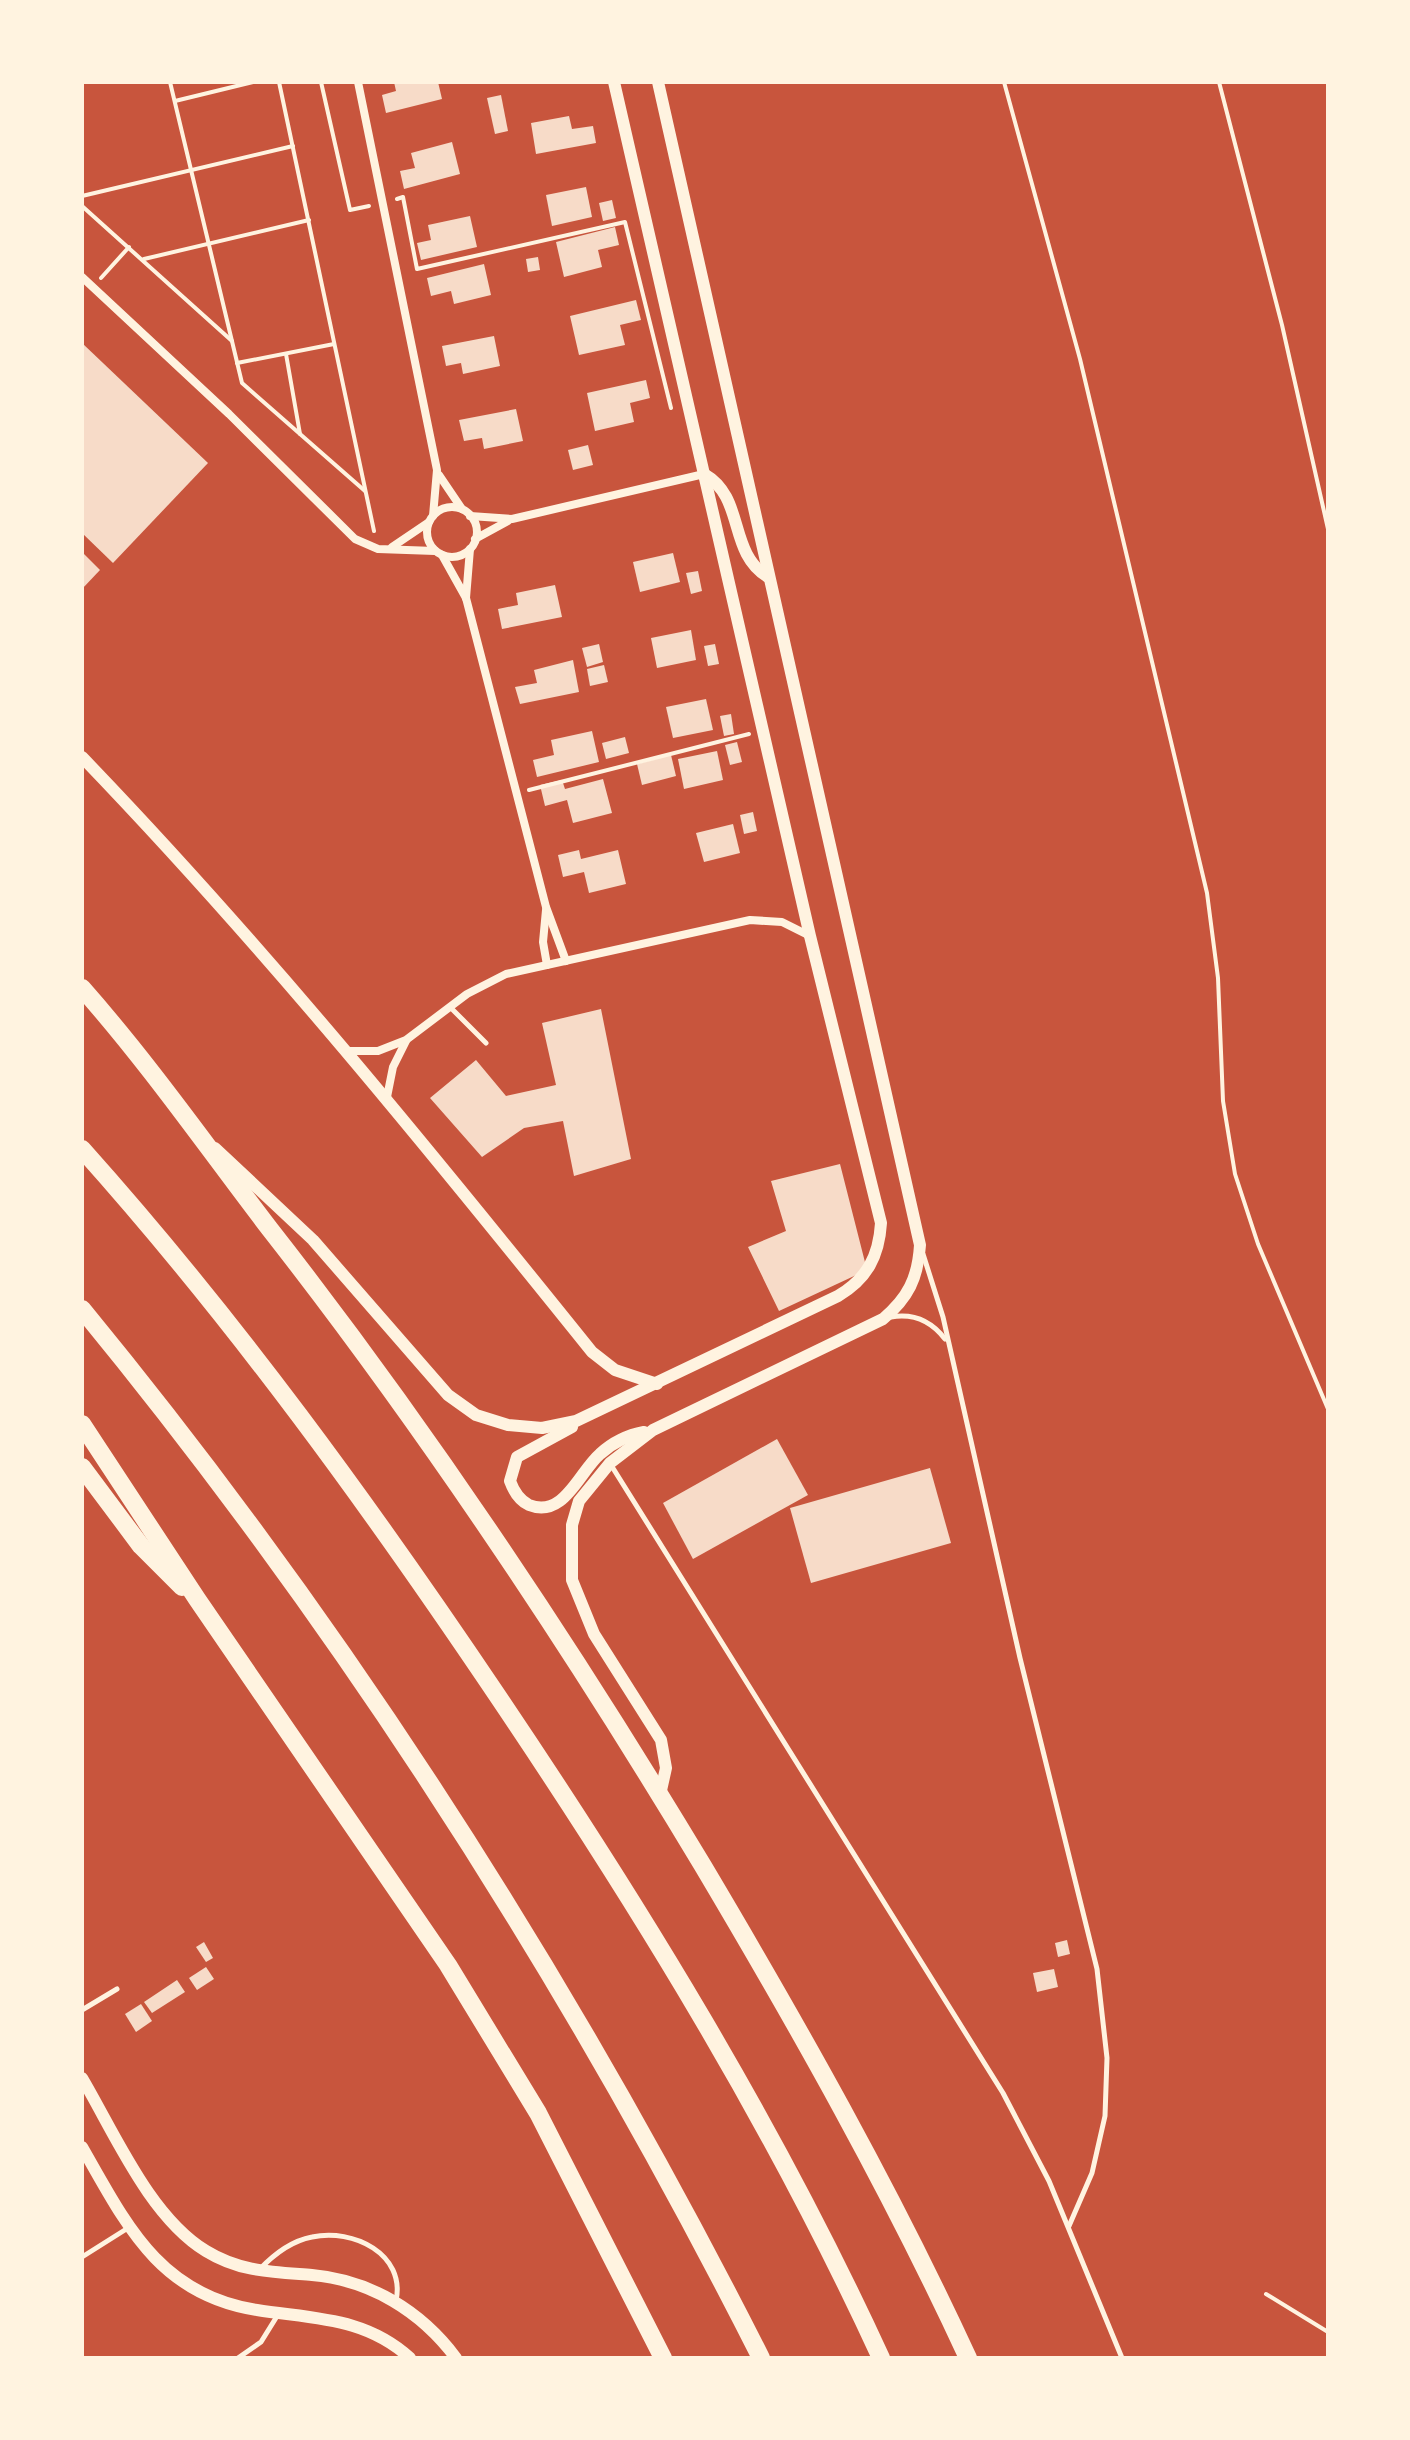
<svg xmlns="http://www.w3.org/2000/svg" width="1410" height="2440" font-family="Mulish,sans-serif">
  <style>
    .building { fill: #f7dbc8 }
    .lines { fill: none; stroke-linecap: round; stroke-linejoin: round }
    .path { stroke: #fff3e0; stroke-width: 4 }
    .service { stroke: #fff3e0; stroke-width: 5 }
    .minor { stroke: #fff3e0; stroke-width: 8 }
    .tertiary { stroke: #fff3e0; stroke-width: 12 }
    .motorway { stroke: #fff3e0; stroke-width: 18 }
  </style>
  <rect width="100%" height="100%" fill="#c8553d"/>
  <g class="building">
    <polygon points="394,82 438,82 442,99 386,113 382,95 396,91"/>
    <polygon points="501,95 508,131 495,134 487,98"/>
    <polygon points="569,116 572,129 593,126 596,143 536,154 531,123"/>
    <polygon points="452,142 460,174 404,189 400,171 415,168 411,153"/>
    <polygon points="586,187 592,217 552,226 546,195"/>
    <polygon points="612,200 616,218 603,221 599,203"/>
    <polygon points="470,216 477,247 421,260 417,243 431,240 428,225"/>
    <polygon points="615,227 619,245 598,250 602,267 564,277 556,242"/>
    <polygon points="538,257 540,270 528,272 526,259"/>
    <polygon points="484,264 491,295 454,304 451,291 431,296 427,278"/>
    <polygon points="636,300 641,320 620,325 625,345 579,355 570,316"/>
    <polygon points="494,336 500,366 463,374 461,363 446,366 442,346"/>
    <polygon points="82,343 208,463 113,563 82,533"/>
    <polygon points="646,380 650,398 630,403 634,422 595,431 587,393"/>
    <polygon points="516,409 523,441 484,449 482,438 464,441 459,420"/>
    <polygon points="588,445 593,465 573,470 568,450"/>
    <polygon points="82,552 100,570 82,589"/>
    <polygon points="673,553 680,582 640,592 633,562"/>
    <polygon points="698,571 702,591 691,594 686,573"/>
    <polygon points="555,585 562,617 502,629 498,609 518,605 516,593"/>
    <polygon points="691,630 696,660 657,668 651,638"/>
    <polygon points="599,644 603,662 587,667 582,648"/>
    <polygon points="715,644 719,664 708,666 704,646"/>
    <polygon points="573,660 579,692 520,704 515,687 537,683 534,670"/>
    <polygon points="604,665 608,682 590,686 587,669"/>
    <polygon points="706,699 713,730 673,738 666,707"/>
    <polygon points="731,714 734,734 724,736 720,716"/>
    <polygon points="592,731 599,762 537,777 533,760 554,755 551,740"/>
    <polygon points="625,737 629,753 606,759 602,743"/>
    <polygon points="737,742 742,762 730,765 725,745"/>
    <polygon points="717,751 723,780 684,789 678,759"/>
    <polygon points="671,755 676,776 642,785 637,764"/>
    <polygon points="603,779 612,813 573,823 567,800 545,806 540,785 562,780 565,789"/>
    <polygon points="753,812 757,831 744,834 740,815"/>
    <polygon points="733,824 740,853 704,862 696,833"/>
    <polygon points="579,850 581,859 618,850 626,884 589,893 584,872 563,877 558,855"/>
    <polygon points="601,1009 631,1159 574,1176 563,1121 524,1128 482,1157 430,1098 476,1060 506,1096 556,1085 542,1023"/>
    <polygon points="840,1164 867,1270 779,1311 748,1247 786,1231 771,1181"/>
    <polygon points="777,1439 808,1495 693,1559 663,1503"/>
    <polygon points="930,1468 951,1543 811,1583 790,1508"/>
    <polygon points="1067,1940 1070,1954 1058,1957 1055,1943"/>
    <polygon points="204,1942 213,1958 206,1962 196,1947"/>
    <polygon points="206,1967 214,1979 197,1990 189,1978"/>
    <polygon points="1054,1969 1058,1987 1037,1992 1033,1973"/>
    <polygon points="177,1980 185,1992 152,2013 144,2002"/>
    <polygon points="141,2004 152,2021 136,2032 125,2014"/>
  </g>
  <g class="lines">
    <g class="path">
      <polyline points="170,82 242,383 365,491"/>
      <polyline points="279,82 374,531"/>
      <polyline points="321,82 350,210 369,206"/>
      <polyline points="1004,82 1080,359 1207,893 1218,978 1223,1101 1235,1174 1258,1244 1328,1409"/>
      <polyline points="1219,82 1282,325 1328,529"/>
      <polyline points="175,101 253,82"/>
      <polyline points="82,196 293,146"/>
      <polyline points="397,199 403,197 417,269 625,222 671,408"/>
      <polyline points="82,206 232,341"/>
      <polyline points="144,259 309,220"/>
      <polyline points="101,278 129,247"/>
      <polyline points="286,354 300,434"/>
      <polyline points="237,363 334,344"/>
      <polyline points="529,790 749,734"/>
      <polyline points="1266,2294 1328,2332"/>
    </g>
    <g class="service">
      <polyline points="450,1007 486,1043"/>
      <polyline points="923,1254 943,1317 1020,1658 1097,1969 1107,2058 1105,2116 1092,2173 1069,2226"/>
      <path d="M891,1317C914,1313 932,1322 945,1339"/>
      <polyline points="611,1465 1003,2093 1049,2181 1122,2358"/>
      <polyline points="82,2010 117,1989"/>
      <polyline points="82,2257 128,2228"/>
      <path d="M259,2270C274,2254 291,2241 312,2237C353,2228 406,2254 396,2301"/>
      <polyline points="238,2358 261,2342 279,2313"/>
    </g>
    <g class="minor">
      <polyline points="358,82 437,470 433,516"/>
      <polyline points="82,277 229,414 355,539 378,549 435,551"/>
      <polyline points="439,475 462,509"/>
      <circle cx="452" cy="532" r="25"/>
      <polyline points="470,516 512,519 704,474"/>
      <polyline points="475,539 508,521"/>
      <polyline points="392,547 429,522"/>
      <polyline points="442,555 466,598 546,907 566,961"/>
      <polyline points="466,598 470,549"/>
      <polyline points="546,910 543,942 547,965"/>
      <polyline points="348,1051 378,1051 406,1040 467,994 506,974 750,920 782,922 810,936"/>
      <polyline points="387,1097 393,1067 406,1041"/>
    </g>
    <g class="tertiary">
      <path d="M658,82L920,1245C918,1278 908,1298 883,1319L653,1430L610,1463L579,1501L572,1525V1580L594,1634L661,1740L666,1768L660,1795"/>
      <path d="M704,474C746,498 727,552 768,577"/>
      <path d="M82,757C264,946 428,1148 592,1352L615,1370L657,1384"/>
      <path d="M215,1148L313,1240L448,1395L476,1415L508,1425L542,1428L576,1421L838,1296C867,1279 879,1256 881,1223L810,936L614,82"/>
      <path d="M572,1427L517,1457L510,1481C514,1492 519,1500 529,1505C564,1519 579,1472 600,1454C612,1443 628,1435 644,1432"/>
      <path d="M82,2078C115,2134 150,2217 206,2251C240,2272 273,2272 312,2275C370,2280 421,2311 456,2358"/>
      <path d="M82,2147C126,2224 159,2295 257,2310C314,2319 365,2317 410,2358"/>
    </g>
    <g class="motorway">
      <path d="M82,988C150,1065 207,1147 269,1228C428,1431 570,1645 703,1866C798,2026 890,2189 968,2358"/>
      <path d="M82,1149C235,1320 369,1505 497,1695C640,1907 774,2125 881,2358"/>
      <path d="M82,1309C348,1633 572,1984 761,2358"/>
      <polyline points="82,1424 197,1599 448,1965 538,2113 663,2358"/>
      <polyline points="82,1467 141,1546 182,1587"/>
    </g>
  </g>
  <rect width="1410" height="2440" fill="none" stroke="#fff3e0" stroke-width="168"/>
</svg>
